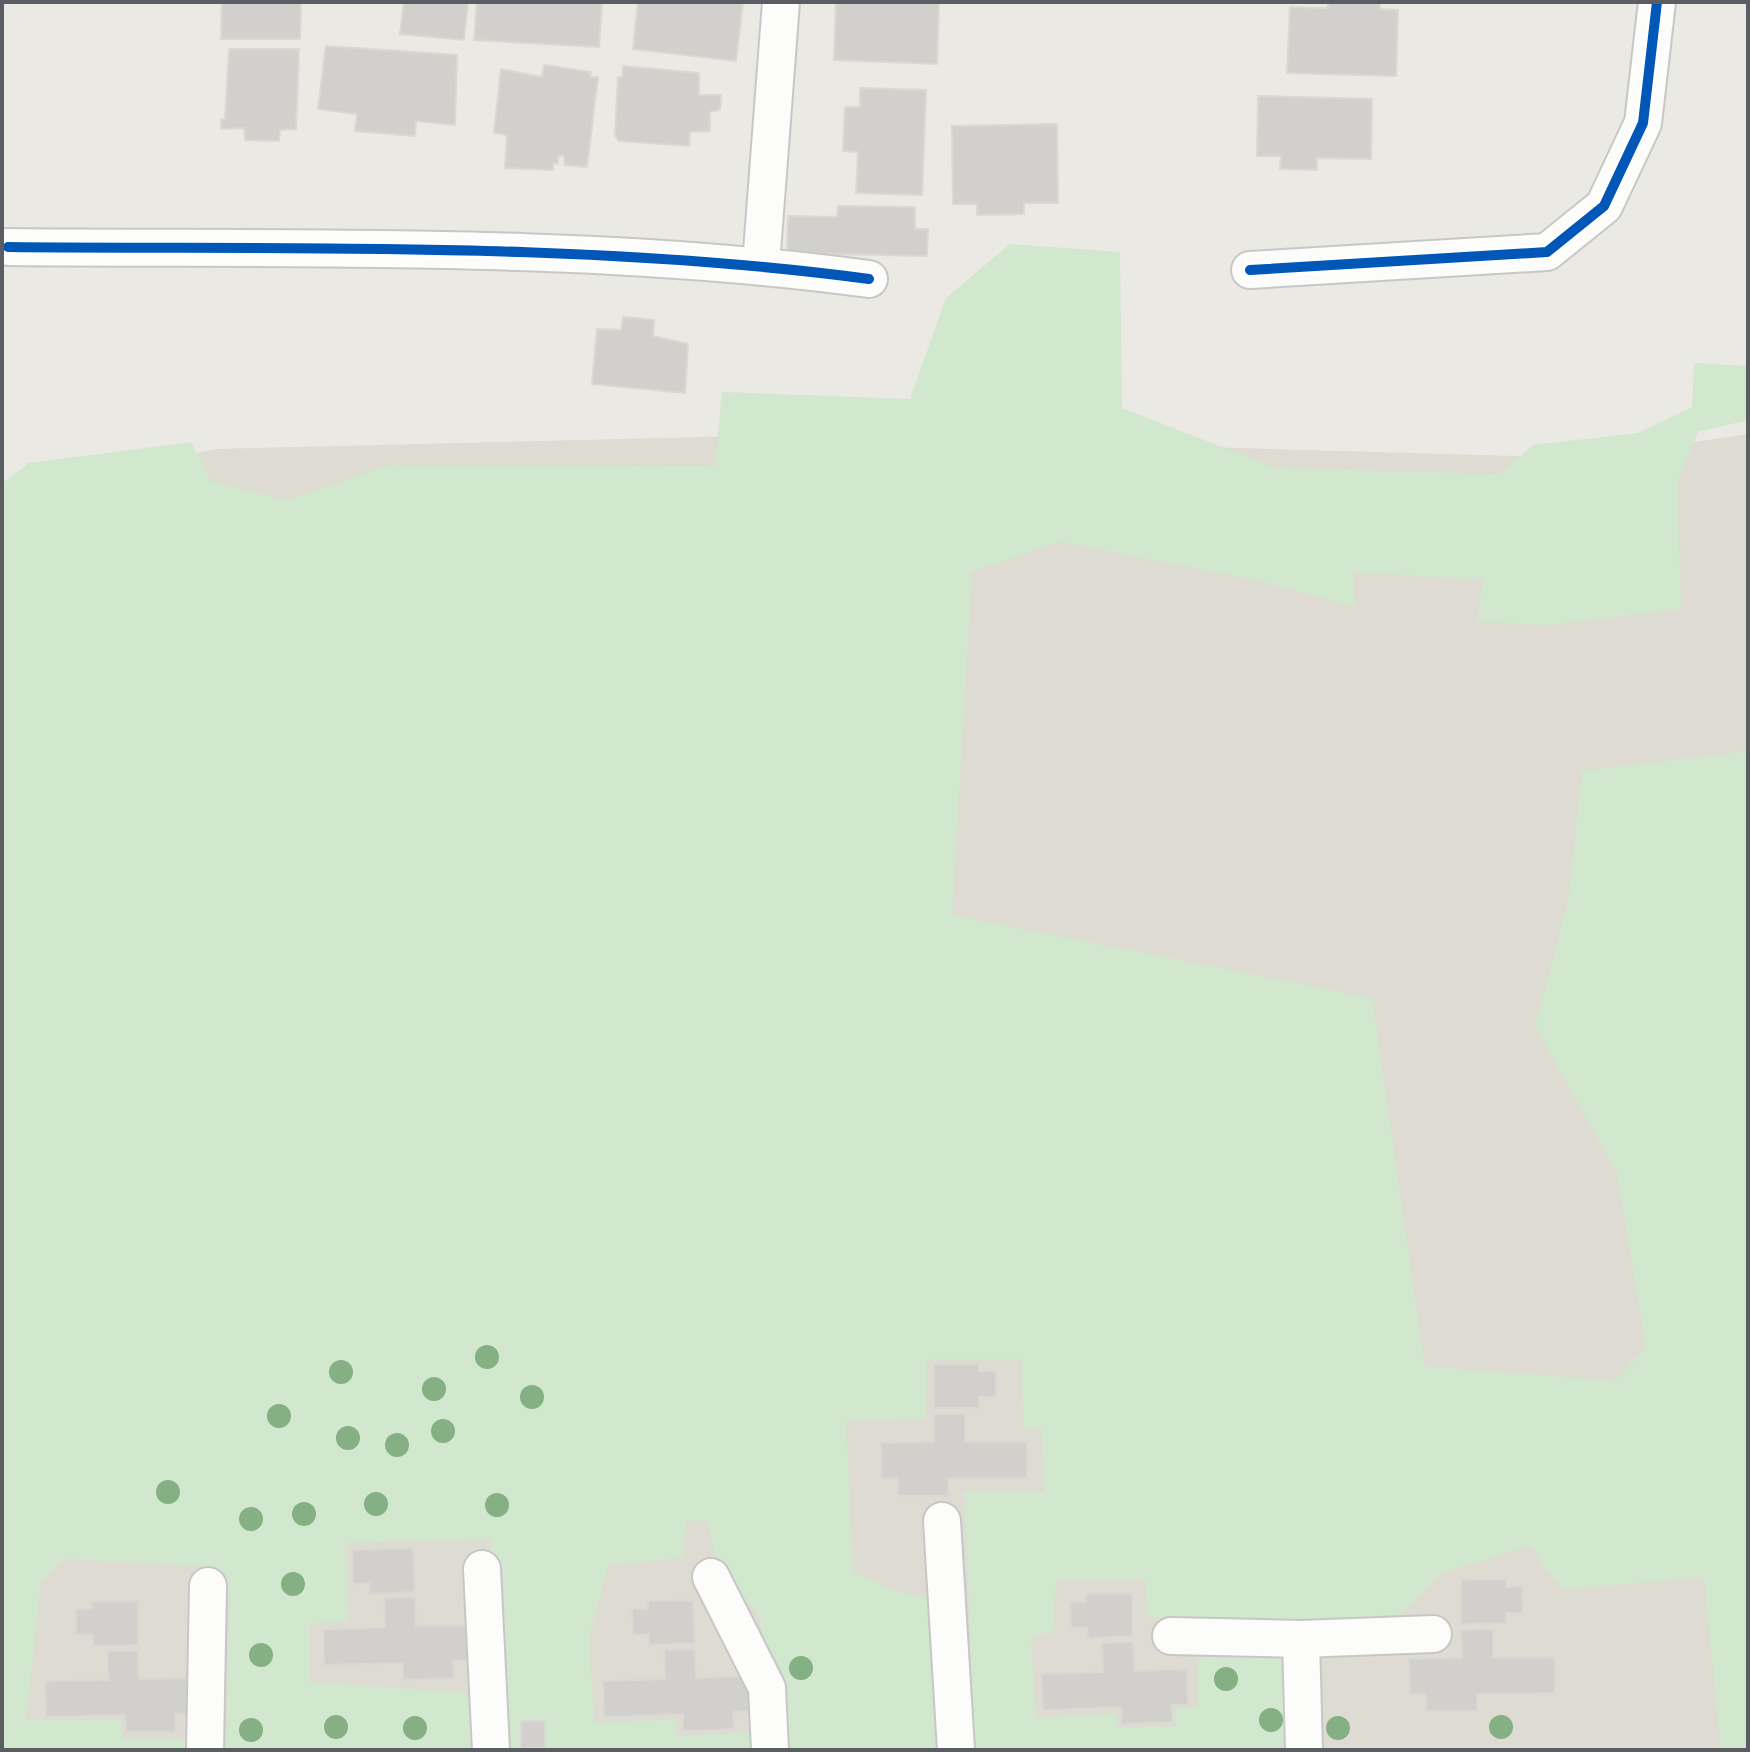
<svg xmlns="http://www.w3.org/2000/svg" width="1750" height="1752" font-family="Ubuntu,sans-serif">
  <style>
    .education { fill: #dedbd3 }
    .green { fill: #d1e7ce }
    .building { fill: #d1d0cd; stroke: #dad8d3; stroke-width: 2 }
    .lines { fill: none; stroke-linecap: round; stroke-linejoin: round }
    .minor-casing { stroke: #c7c7c6; stroke-width: 40 }
    .minor { stroke: #fcfcfb; stroke-width: 36 }
    .cycleway-casing { stroke: #fff; stroke-width: 15 }
    .cycleway { stroke: #0057b8; stroke-width: 10 }
    .tree { fill: #84b083 }
  </style>
  <rect width="100%" height="100%" fill="#eae9e4"/>
  <polygon class="education" points="1748,434 1748,1750 2,1750 2,494 216,449 785,435 1588,458"/>
  <polygon class="green" points="1010,244 1120,252 1122,408 1276,468 1499,474 1533,445 1638,433 1692,407 1694,363 1748,366 1748,420 1698,432 1677,483 1681,609 1550,625 1477,622 1483,580 1353,572 1355,607 1259,581 1060,542 972,572 952,915 1372,998 1425,1366 1615,1381 1646,1348 1617,1173 1535,1026 1568,902 1582,771 1748,751 1748,1750 1721,1750 1704,1577 1562,1590 1529,1546 1441,1573 1401,1615 1311,1623 1148,1617 1145,1580 1056,1580 1053,1630 1031,1638 1036,1718 1115,1713 1118,1728 1176,1726 1176,1709 1198,1707 1197,1657 1270,1651 1282,1659 1287,1750 975,1750 964,1491 1044,1491 1042,1429 1024,1428 1021,1359 927,1359 926,1419 846,1421 853,1572 898,1592 934,1598 940,1750 781,1750 776,1683 757,1612 718,1573 708,1521 686,1521 683,1558 608,1565 589,1636 594,1722 675,1720 676,1736 756,1732 757,1750 502,1750 491,1539 346,1543 348,1621 310,1624 310,1682 472,1693 472,1750 226,1750 230,1593 206,1566 63,1559 41,1582 26,1720 121,1720 121,1739 195,1740 195,1750 2,1750 2,483 29,463 191,442 211,481 287,500 389,465 715,466 722,392 910,399 946,298"/>
  <g class="building">
    <polygon points="222,2 301,2 300,39 221,39"/>
    <polygon points="404,2 468,2 464,40 400,34"/>
    <polygon points="477,2 602,2 599,47 474,40"/>
    <polygon points="638,2 743,2 736,61 633,49"/>
    <polygon points="836,2 939,2 937,64 834,60"/>
    <polygon points="1328,2 1380,2 1380,9 1398,10 1396,76 1287,73 1290,7 1328,8"/>
    <polygon points="326,46 457,55 455,125 416,121 415,136 355,131 357,114 318,109"/>
    <polygon points="229,49 299,49 296,129 280,130 279,141 245,140 244,128 221,129 221,119 225,119"/>
    <polygon points="544,65 591,72 590,77 598,77 587,167 565,165 564,156 558,156 558,164 553,163 553,170 505,168 507,135 494,133 501,69 542,77"/>
    <polygon points="623,66 699,73 699,95 721,95 720,110 710,112 710,131 690,132 689,146 619,141 615,136 618,77 622,77"/>
    <polygon points="860,88 926,90 922,195 856,193 858,152 843,151 845,107 860,107"/>
    <polygon points="1258,96 1372,99 1371,159 1317,158 1317,170 1280,169 1281,156 1257,156"/>
    <polygon points="1057,124 1058,203 1024,203 1024,214 977,215 977,204 953,204 952,126"/>
    <polygon points="838,206 915,207 915,229 928,229 927,256 787,253 788,216 837,217"/>
    <polygon points="623,317 654,320 653,336 688,344 685,393 592,384 597,329 621,330"/>
    <polygon points="934,1364 979,1364 979,1371 996,1371 996,1397 979,1397 979,1408 934,1408"/>
    <polygon points="934,1414 965,1414 965,1442 1027,1442 1027,1478 948,1478 949,1496 898,1496 898,1478 881,1479 881,1443 934,1442"/>
    <polygon points="413,1548 415,1592 369,1594 369,1583 353,1584 352,1550"/>
    <polygon points="1506,1579 1506,1587 1522,1586 1523,1613 1506,1613 1506,1623 1461,1624 1461,1580"/>
    <polygon points="1132,1593 1133,1636 1088,1638 1087,1628 1071,1628 1070,1602 1086,1602 1086,1594"/>
    <polygon points="415,1597 416,1626 469,1625 470,1660 453,1661 454,1678 403,1680 403,1663 324,1665 323,1630 385,1627 384,1598"/>
    <polygon points="693,1600 695,1643 649,1645 649,1634 633,1635 632,1609 648,1609 648,1601"/>
    <polygon points="138,1601 138,1645 93,1646 93,1635 76,1635 76,1609 92,1609 92,1602"/>
    <polygon points="1493,1629 1493,1658 1555,1657 1555,1693 1477,1694 1477,1711 1426,1711 1426,1694 1410,1694 1409,1659 1462,1658 1461,1630"/>
    <polygon points="1133,1642 1135,1671 1187,1669 1188,1705 1172,1705 1173,1722 1122,1724 1121,1707 1043,1710 1041,1674 1103,1672 1102,1643"/>
    <polygon points="695,1649 696,1678 749,1676 750,1711 733,1712 734,1729 683,1731 683,1714 604,1717 603,1681 665,1679 664,1650"/>
    <polygon points="107,1651 138,1651 139,1679 191,1678 192,1714 175,1714 176,1732 125,1732 125,1715 46,1717 45,1681 108,1680"/>
    <rect x="521" y="1721" width="24" height="27"/>
  </g>
  <g class="lines">
    <g class="minor-casing">
      <g id="minor">
        <path d="M8,247C294,250 585,241 869,279"/>
        <polyline points="761,265 781,2"/>
        <polyline points="1250,270 1547,252 1604,206 1643,123 1657,2"/>
        <polyline points="942,1521 956,1750"/>
        <polyline points="482,1569 491,1750"/>
        <polyline points="711,1577 767,1688 770,1750"/>
        <polyline points="1171,1636 1301,1639 1433,1634"/>
        <polyline points="1301,1639 1304,1750"/>
        <polyline points="205,1750 208,1586"/>
      </g>
    </g>
    <use href="#minor" class="minor"/>
    <g class="cycleway-casing">
      <g id="cycleway">
        <path d="M8,247C294,250 585,241 869,279"/>
        <polyline points="1250,270 1547,252 1604,206 1643,123 1657,2"/>
      </g>
    </g>
    <use href="#cycleway" class="cycleway"/>
  </g>
  <g class="tree">
    <circle cx="487" cy="1357" r="12"/>
    <circle cx="341" cy="1372" r="12"/>
    <circle cx="434" cy="1389" r="12"/>
    <circle cx="532" cy="1397" r="12"/>
    <circle cx="279" cy="1416" r="12"/>
    <circle cx="443" cy="1431" r="12"/>
    <circle cx="348" cy="1438" r="12"/>
    <circle cx="397" cy="1445" r="12"/>
    <circle cx="168" cy="1492" r="12"/>
    <circle cx="376" cy="1504" r="12"/>
    <circle cx="497" cy="1505" r="12"/>
    <circle cx="304" cy="1514" r="12"/>
    <circle cx="251" cy="1519" r="12"/>
    <circle cx="293" cy="1584" r="12"/>
    <circle cx="261" cy="1655" r="12"/>
    <circle cx="801" cy="1668" r="12"/>
    <circle cx="1226" cy="1679" r="12"/>
    <circle cx="1271" cy="1720" r="12"/>
    <circle cx="336" cy="1727" r="12"/>
    <circle cx="1501" cy="1727" r="12"/>
    <circle cx="415" cy="1728" r="12"/>
    <circle cx="1338" cy="1728" r="12"/>
    <circle cx="251" cy="1730" r="12"/>
  </g>
  <rect width="1750" height="1752" fill="none" stroke="#5a5e62" stroke-width="8"/>
</svg>
